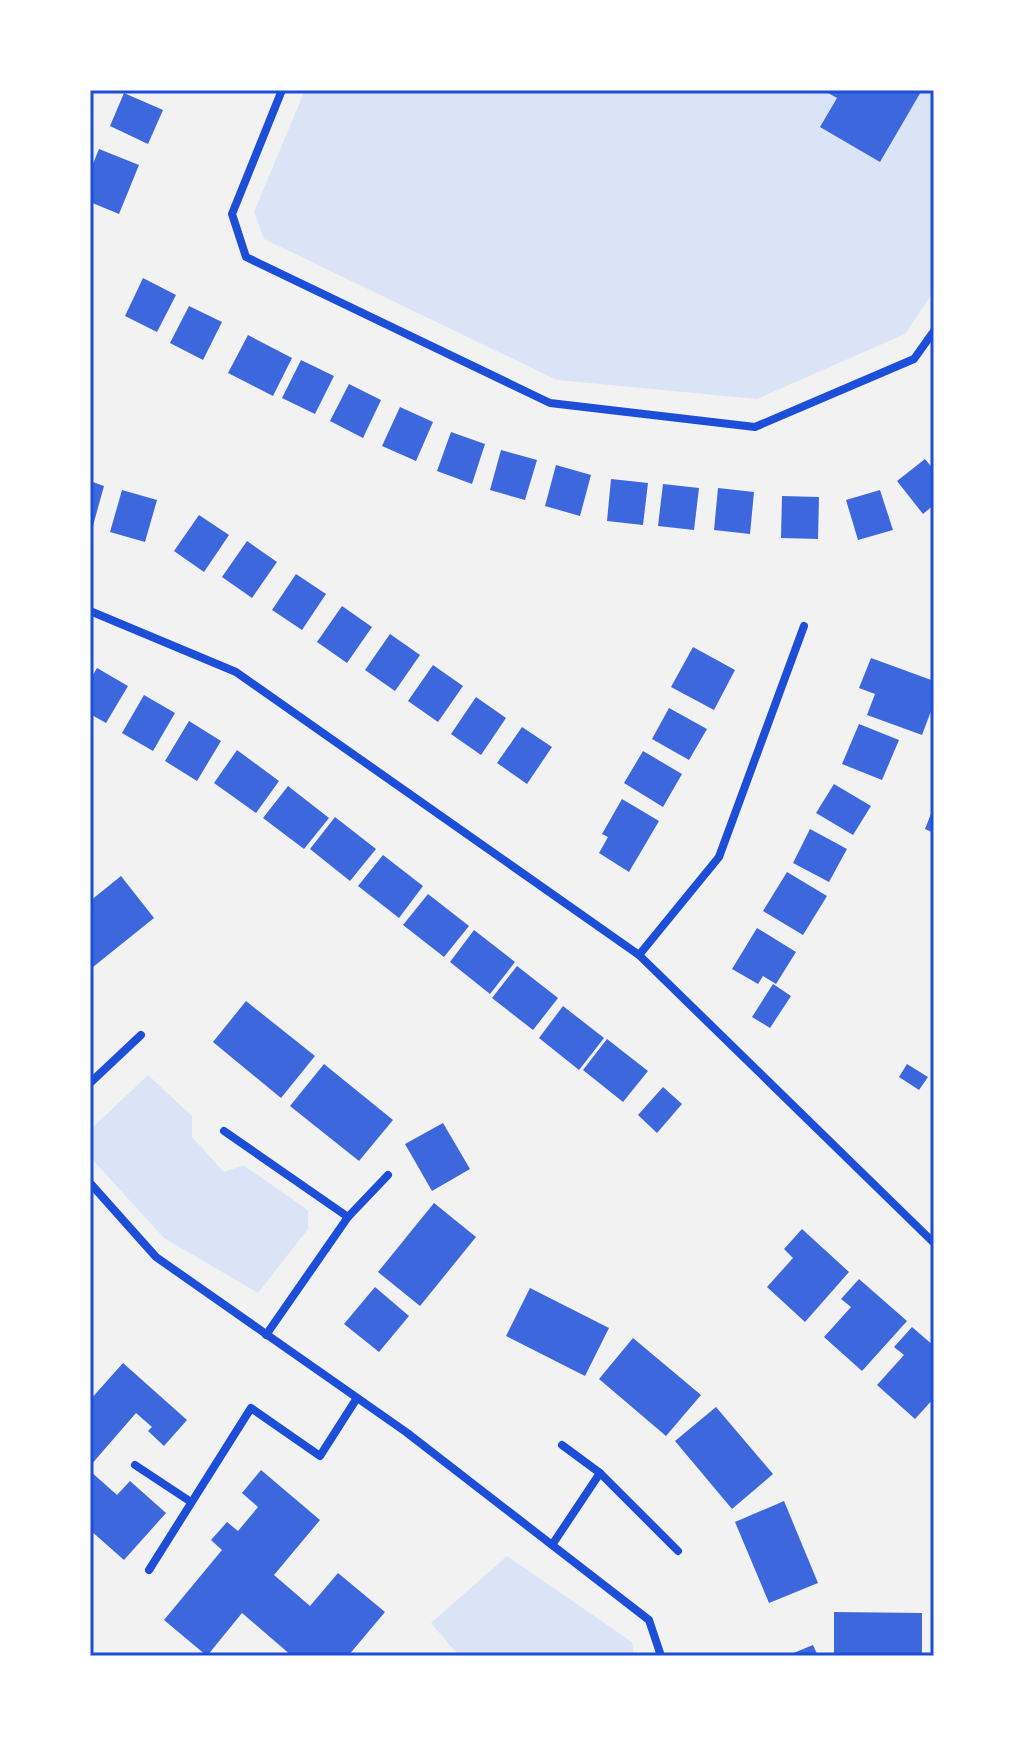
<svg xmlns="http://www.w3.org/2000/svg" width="1024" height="1746" font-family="'Asap Condensed',sans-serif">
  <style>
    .green { fill: #dbe4f7 }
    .building { fill: #3d67dc }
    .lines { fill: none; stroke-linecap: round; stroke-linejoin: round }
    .minor { stroke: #1d4ed8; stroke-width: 8 }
    .neatline { fill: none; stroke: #1d4ed8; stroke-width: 3 }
  </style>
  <rect width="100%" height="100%" fill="#f2f2f2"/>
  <g class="green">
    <polygon points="305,90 934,90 934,291 905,334 757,399 557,380 264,239 254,212"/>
    <polygon points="148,1075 192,1116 192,1137 224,1172 243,1165 308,1210 308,1229 258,1293 164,1238 90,1157 90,1130"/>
    <polygon points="507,1556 632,1642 634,1656 459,1656 431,1623"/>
  </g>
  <g class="building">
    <polygon points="823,90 922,90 880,162 820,127 837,98"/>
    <polygon points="124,93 163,110 148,144 110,126"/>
    <polygon points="99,149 139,165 119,214 90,202 90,171"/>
    <polygon points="143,278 176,295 157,332 125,316"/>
    <polygon points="189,306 222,322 203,360 170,343"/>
    <polygon points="248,335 292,358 273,396 228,373"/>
    <polygon points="301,360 334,376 315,414 282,398"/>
    <polygon points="349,384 381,400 363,438 330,421"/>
    <polygon points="400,407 433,422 416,461 382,446"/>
    <polygon points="451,432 485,444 472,484 437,471"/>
    <polygon points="501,450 537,460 525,500 490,490"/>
    <polygon points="925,459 934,470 934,505 923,514 897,481"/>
    <polygon points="556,465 591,475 580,516 545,506"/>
    <polygon points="611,479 648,483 643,525 607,521"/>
    <polygon points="90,481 104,486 91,533 90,532"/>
    <polygon points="663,484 699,488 694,530 658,526"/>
    <polygon points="718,488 754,492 750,534 714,530"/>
    <polygon points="122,490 157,500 145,542 110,532"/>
    <polygon points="880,490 893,530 858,540 846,500"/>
    <polygon points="782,496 819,497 818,539 781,538"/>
    <polygon points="199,515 229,535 204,572 174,551"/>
    <polygon points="247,541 277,562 252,598 222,577"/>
    <polygon points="296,574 326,594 302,630 272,610"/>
    <polygon points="342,606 372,627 347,663 317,642"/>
    <polygon points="390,634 420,655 395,691 365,670"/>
    <polygon points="693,647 735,670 714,710 671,687"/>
    <polygon points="871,658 934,681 934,703 922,735 867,715 875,694 859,688"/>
    <polygon points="433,665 463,686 438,722 408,701"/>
    <polygon points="97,668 128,686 106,723 90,714 90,680"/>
    <polygon points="144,695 175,713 153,751 122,733"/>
    <polygon points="476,697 506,718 481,755 451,734"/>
    <polygon points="669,708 707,729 689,760 652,739"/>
    <polygon points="189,721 221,741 197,781 165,761"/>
    <polygon points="859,724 899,740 882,780 842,764"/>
    <polygon points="522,727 552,747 527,784 497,763"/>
    <polygon points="237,750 279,781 256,813 214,783"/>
    <polygon points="643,751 682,774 663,807 624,783"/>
    <polygon points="834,784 871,806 853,835 816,813"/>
    <polygon points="288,786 329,818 304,849 263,818"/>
    <polygon points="622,799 659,821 629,872 599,853 608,837 602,834"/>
    <polygon points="934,806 934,833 925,829"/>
    <polygon points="335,817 376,849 350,881 310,849"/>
    <polygon points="810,829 847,849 829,882 793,863"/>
    <polygon points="383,855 423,886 399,918 358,886"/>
    <polygon points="787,872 827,896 803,935 763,911"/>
    <polygon points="121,876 154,918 93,967 90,964 90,901"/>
    <polygon points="428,894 469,926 444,957 403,925"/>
    <polygon points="757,928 796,952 776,984 763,976 758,984 732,969"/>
    <polygon points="474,930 515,962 490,994 450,962"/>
    <polygon points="517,966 558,998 533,1030 492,998"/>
    <polygon points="773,984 791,996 770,1028 752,1017"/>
    <polygon points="246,1001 315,1056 281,1098 213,1042"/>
    <polygon points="563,1006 604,1038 579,1070 539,1038"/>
    <polygon points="607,1039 648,1071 623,1102 583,1070"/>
    <polygon points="324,1064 393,1120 359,1161 290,1106"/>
    <polygon points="907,1064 928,1077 919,1090 899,1077"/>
    <polygon points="663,1087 682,1104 657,1133 638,1115"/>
    <polygon points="443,1123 470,1169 432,1191 405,1144"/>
    <polygon points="434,1203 476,1237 420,1306 378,1272"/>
    <polygon points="802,1229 849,1272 805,1322 767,1287 793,1258 784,1249"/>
    <polygon points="859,1279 907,1321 862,1371 824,1337 851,1307 841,1299"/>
    <polygon points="375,1287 409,1316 379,1352 344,1324"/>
    <polygon points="530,1288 609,1328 585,1376 506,1336"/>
    <polygon points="912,1327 934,1346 934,1398 915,1419 877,1385 904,1355 894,1347"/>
    <polygon points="633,1338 701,1395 666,1436 599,1379"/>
    <polygon points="123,1363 187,1420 164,1446 148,1431 152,1427 136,1413 90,1466 90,1400"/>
    <polygon points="716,1407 773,1474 732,1509 675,1441"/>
    <polygon points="261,1470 320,1520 274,1575 310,1606 338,1573 385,1612 348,1656 292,1656 242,1613 207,1656 164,1620 222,1550 211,1540 227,1522 238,1531 258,1507 242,1493"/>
    <polygon points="90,1471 117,1495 130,1481 166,1513 124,1560 90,1530"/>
    <polygon points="784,1501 818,1583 769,1603 735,1522"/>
    <polygon points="834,1612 922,1613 922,1656 834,1656"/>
    <polygon points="813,1645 818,1656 786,1656"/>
  </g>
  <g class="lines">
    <g class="minor">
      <polyline points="282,90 232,214 246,257 550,403 755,427 914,359 934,331"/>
      <polyline points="90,611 236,672 639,955 934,1243"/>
      <polyline points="639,955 719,857 804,626"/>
      <polyline points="90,1083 141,1035"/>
      <polyline points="224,1131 348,1217 266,1335"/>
      <polyline points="90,1183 156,1257 406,1432 649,1620 661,1656"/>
      <polyline points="348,1217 388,1175"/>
      <polyline points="562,1445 600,1473 678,1551"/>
      <polyline points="135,1465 191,1502"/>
      <polyline points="552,1545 600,1473"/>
      <polyline points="149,1570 251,1408 320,1456 357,1398"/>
    </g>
  </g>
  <rect width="1024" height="1746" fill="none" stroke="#ffffff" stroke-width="184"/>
  <rect x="92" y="92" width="840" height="1562" class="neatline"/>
</svg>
